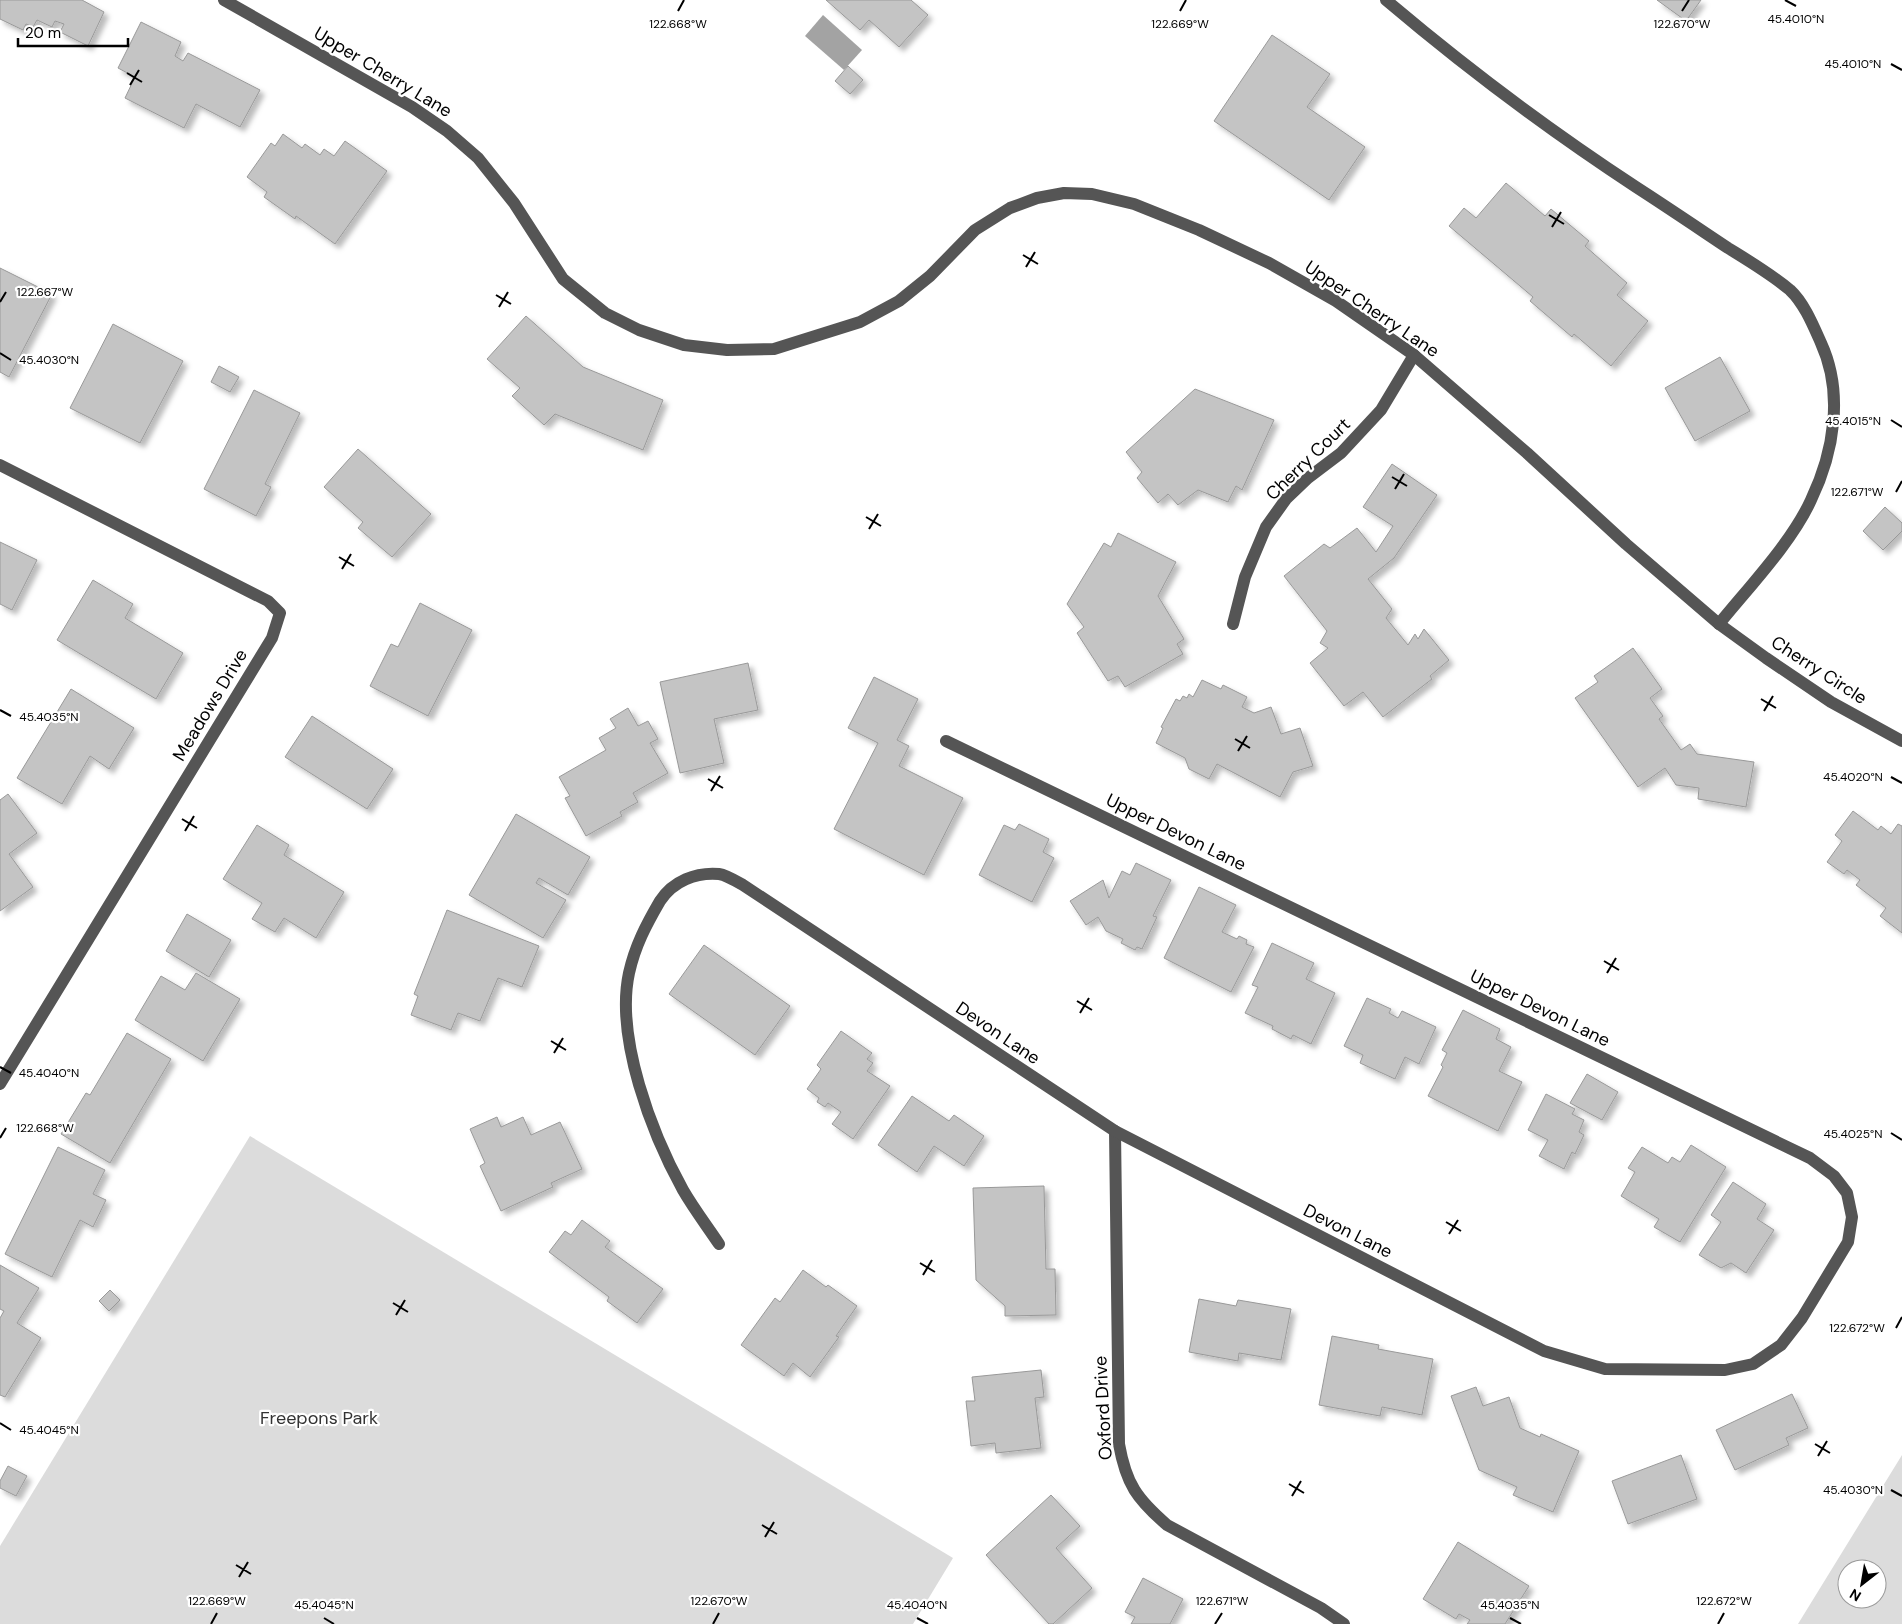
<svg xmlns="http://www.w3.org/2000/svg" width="1902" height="1624" font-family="'DM Sans',sans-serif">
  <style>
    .green { fill: #dcdcdc; fill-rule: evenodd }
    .water { fill: #a3a3a3 }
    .building { fill: #c4c4c4; stroke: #999; filter: url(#shadow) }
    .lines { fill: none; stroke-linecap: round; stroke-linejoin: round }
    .minor { stroke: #555; stroke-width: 12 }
    .ticks { fill: none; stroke: #000; stroke-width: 2 }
    .labels { text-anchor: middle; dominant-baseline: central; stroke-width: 4.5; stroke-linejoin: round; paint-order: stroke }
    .street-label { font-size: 18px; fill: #000; stroke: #fff }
    .park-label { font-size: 18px; fill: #333; stroke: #fff }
    .ticks-label { font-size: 12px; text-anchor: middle; fill: #000; stroke: #fff; stroke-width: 4.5; stroke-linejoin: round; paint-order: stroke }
  </style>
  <defs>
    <filter id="shadow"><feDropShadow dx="4.5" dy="4.5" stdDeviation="2.5" flood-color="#0004"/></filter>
  </defs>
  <rect width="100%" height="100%" fill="#fff"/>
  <g class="green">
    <polygon points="250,1136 953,1558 913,1624 0,1624 0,1546"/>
    <path d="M1902,1455V1624H1798ZM1847,1569H1877V1599H1847Z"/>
  </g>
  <polygon class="water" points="823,15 862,50 844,70 805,36"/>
  <g class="building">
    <polygon points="0,0 82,0 104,12 88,46 60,32 64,24 55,21 52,27 37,20 33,27 26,24 23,30 0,19"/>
    <polygon points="826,0 911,0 928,15 899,47 869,20 860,30"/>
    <polygon points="1657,0 1701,0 1686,21"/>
    <polygon points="141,22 181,42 175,56 183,61 188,53 260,90 240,127 196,104 184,128 125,98 135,77 118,68"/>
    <polygon points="1272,35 1330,74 1307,107 1365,147 1329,200 1214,121"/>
    <polygon points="848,66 863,80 850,94 835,81"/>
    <polygon points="283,134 302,148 305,144 320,155 324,149 334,156 345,141 387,171 335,244 296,216 295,219 264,197 267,192 247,177 271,143 275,146"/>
    <polygon points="1506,183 1545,216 1551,209 1589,241 1585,246 1627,283 1617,295 1648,321 1611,366 1574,334 1572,337 1530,301 1533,297 1449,226 1464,208 1476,218"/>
    <polygon points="0,268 52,294 9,377 0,372"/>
    <polygon points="526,316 583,367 663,400 643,450 555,414 544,425 512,396 520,388 487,359"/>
    <polygon points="113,324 183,361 140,443 70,408"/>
    <polygon points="1720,357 1750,411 1695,441 1665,388"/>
    <polygon points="219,366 239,377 230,392 211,382"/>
    <polygon points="1195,389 1274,420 1242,490 1236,486 1228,502 1198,490 1178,505 1168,494 1158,503 1137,478 1142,472 1126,452"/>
    <polygon points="254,390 300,413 265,484 271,487 256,516 204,489"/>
    <polygon points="358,449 431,514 392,557 358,528 363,522 324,487"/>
    <polygon points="1392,464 1437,495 1394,558 1368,579 1392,609 1386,618 1408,645 1415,634 1418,639 1424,629 1449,660 1430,676 1432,679 1383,717 1363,692 1344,706 1310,663 1328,648 1320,643 1327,631 1284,576 1324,544 1330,548 1357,528 1376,552 1393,526 1363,507"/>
    <polygon points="1885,507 1902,523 1902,531 1883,550 1863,531"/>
    <polygon points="1118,533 1176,562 1158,596 1184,639 1177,644 1183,654 1125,687 1118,676 1108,681 1077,633 1084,627 1067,604 1104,543 1111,547"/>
    <polygon points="0,542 37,560 12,610 0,604"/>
    <polygon points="93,580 133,604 125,618 183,653 156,699 57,640"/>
    <polygon points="420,603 472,630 428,716 370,686 391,644 398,647"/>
    <polygon points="1633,648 1662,689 1650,698 1663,716 1659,719 1681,750 1690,744 1697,754 1754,762 1746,807 1698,799 1699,788 1676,785 1665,768 1638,787 1575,698 1598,682 1594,676"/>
    <polygon points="748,663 758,710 714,719 724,763 680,773 660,682"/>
    <polygon points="874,677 918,699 897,740 909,746 899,766 963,798 924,875 834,829 878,743 848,728"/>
    <polygon points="1202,680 1221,689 1223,685 1247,697 1242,707 1254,713 1271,707 1281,734 1300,728 1313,766 1293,772 1280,797 1217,764 1209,779 1189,769 1185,758 1156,743 1163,728 1161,727 1176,699 1180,701 1183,696 1187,698 1189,694 1193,697"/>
    <polygon points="71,689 134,728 109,769 90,756 62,804 17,778"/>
    <polygon points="628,708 638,726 648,721 658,739 650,743 668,773 633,793 638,802 620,812 622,816 586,836 565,798 570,796 559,777 606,750 599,738 616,728 610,719"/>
    <polygon points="312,716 393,769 367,809 285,757"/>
    <polygon points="8,794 37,833 9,854 33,887 0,911 0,800"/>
    <polygon points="1853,811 1878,830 1881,826 1891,834 1898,824 1902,826 1902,933 1880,916 1886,908 1856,885 1860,880 1847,870 1844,874 1827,862 1842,841 1835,835"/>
    <polygon points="516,814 590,857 568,895 539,878 536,883 566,900 543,938 469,895"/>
    <polygon points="1019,824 1049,839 1043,852 1054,858 1032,902 979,875 1004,825 1015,830"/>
    <polygon points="257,825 289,845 284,855 344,892 316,938 284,918 275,932 252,919 262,903 223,879"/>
    <polygon points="1136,863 1171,880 1153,916 1157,917 1142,949 1137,947 1135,950 1121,943 1123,939 1106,931 1098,917 1086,925 1070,901 1103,880 1109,898 1122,871 1130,875"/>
    <polygon points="1199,887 1236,905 1222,932 1237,939 1239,936 1247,940 1246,944 1254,947 1231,992 1164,958"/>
    <polygon points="447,910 539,946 522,987 498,978 480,1021 458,1013 451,1030 411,1015 418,996 414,994"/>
    <polygon points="187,914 231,940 209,977 166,951"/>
    <polygon points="1272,943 1314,963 1306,979 1335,993 1311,1044 1293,1035 1291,1039 1272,1029 1273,1026 1245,1013 1258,987 1252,985"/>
    <polygon points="704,945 790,1006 755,1055 669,994"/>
    <polygon points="196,973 240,999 203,1061 135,1020 161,976 185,990"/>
    <polygon points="1367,998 1391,1009 1389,1013 1398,1018 1402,1011 1436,1027 1419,1064 1405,1057 1395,1079 1360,1063 1363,1055 1344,1046"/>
    <polygon points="1463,1010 1500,1029 1496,1039 1511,1047 1499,1071 1522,1082 1498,1131 1428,1096 1443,1067 1441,1065 1447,1053 1442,1050"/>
    <polygon points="841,1031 872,1053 867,1059 873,1063 867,1071 890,1086 853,1139 832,1124 841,1112 828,1103 825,1107 817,1102 819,1098 807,1089 821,1069 817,1065"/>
    <polygon points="127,1033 171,1059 110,1163 61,1134 86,1093 90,1095"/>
    <polygon points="1587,1074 1618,1092 1602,1120 1570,1103"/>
    <polygon points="1546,1094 1575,1109 1572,1114 1584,1120 1579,1132 1584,1135 1575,1154 1572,1152 1564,1169 1539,1156 1548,1140 1528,1130"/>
    <polygon points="912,1096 949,1121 954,1115 984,1136 964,1166 934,1146 917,1172 878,1145"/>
    <polygon points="497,1117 501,1127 523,1117 531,1135 560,1122 582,1169 551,1183 553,1187 501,1211 480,1166 485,1163 470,1129"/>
    <polygon points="1691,1145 1726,1167 1680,1242 1654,1227 1659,1219 1621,1196 1635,1172 1628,1168 1642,1147 1668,1163 1672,1157 1680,1162"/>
    <polygon points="58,1147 105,1170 93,1194 106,1200 93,1227 80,1220 52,1277 5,1254"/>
    <polygon points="1733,1182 1766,1204 1757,1219 1774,1230 1746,1273 1731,1263 1721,1268 1699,1255 1721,1222 1711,1215"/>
    <polygon points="1044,1186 1046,1269 1055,1269 1056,1315 1005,1316 1005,1306 976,1280 973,1188"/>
    <polygon points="582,1220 610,1241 605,1247 663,1289 637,1323 607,1301 609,1297 549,1252 565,1231 571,1235"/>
    <polygon points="0,1265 39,1288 17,1323 41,1338 5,1397 0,1395 0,1318 4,1311 0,1309"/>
    <polygon points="803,1270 826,1287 828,1285 857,1306 836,1336 839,1337 810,1377 793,1363 784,1376 741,1345 775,1298 780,1302"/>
    <polygon points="110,1290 120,1300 109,1311 99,1301"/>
    <polygon points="1199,1299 1236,1306 1238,1300 1291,1309 1281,1360 1239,1353 1238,1361 1189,1352"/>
    <polygon points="1332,1336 1379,1345 1378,1349 1433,1359 1422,1415 1382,1407 1380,1416 1319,1405"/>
    <polygon points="1041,1370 1044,1397 1035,1398 1041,1448 996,1453 995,1443 971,1446 966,1401 975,1401 972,1377"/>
    <polygon points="1476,1387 1483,1406 1509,1397 1520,1428 1540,1437 1541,1434 1579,1451 1553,1512 1513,1495 1517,1487 1479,1470 1451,1396"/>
    <polygon points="1792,1394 1808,1428 1786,1438 1789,1445 1735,1470 1716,1430"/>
    <polygon points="1681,1455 1697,1499 1628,1524 1612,1481"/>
    <polygon points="8,1466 27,1476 16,1496 0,1488 0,1481"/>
    <polygon points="1051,1495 1080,1526 1056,1548 1092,1588 1053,1624 1049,1624 986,1555"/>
    <polygon points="1458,1542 1529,1586 1505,1624 1467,1624 1470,1620 1459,1614 1456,1619 1423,1599"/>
    <polygon points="1143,1578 1183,1599 1170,1624 1131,1624 1135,1617 1125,1612"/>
  </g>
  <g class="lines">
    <g class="minor">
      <polyline points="224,0 412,107 447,131 478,158 514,203 563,279 605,313 639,330 684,345 727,350 774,349 860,322 899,301 930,276 975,230 1010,208 1037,198 1064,193 1092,194 1134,204 1199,230 1269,263 1336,301 1414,355 1527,453 1626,544 1719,624 1766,658 1831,702 1902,741"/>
      <path d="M1386,0C1465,67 1549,130 1636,187C1667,207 1698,228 1728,248C1749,261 1771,274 1790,290C1804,303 1813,325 1821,343C1844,393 1834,452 1811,500C1792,542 1749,587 1719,624"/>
      <polyline points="0,465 268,601 280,613 272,638 0,1084"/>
      <polyline points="1233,624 1245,577 1266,527 1286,499 1308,478 1341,453 1381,410 1414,355"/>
      <path d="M1115,1131L1119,1444C1126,1484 1137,1499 1167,1525L1321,1608L1344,1624"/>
      <path d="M719,1244C707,1226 694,1209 683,1190C652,1134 615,1038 629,973C635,946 646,925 660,901C673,881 696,872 719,874C726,875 736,881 743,885L1115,1131L1544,1351L1605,1369L1725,1370L1753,1364L1781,1345L1802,1318L1848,1242L1852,1217L1847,1193L1834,1176L1810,1158L946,741"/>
    </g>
  </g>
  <path class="ticks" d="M1785,0L1796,6M678,11L684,0M1180,11L1186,0M1682,11L1689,0M1891,64L1902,70M127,73L142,82M130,85L139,70M1549,215L1564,224M1552,227L1561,212M1023,255L1038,264M1026,267L1035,252M496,295L511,304M0,302L6,292M499,307L508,292M0,353L11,360M1891,420L1902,427M1392,477L1407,486M1395,489L1404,474M1896,492L1902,481M866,517L881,526M869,529L878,514M339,557L354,566M342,569L351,554M1761,699L1776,708M0,710L11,716M1764,711L1773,696M1235,739L1250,748M1238,751L1247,736M1891,777L1902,783M708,779L723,788M711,791L720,776M182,819L197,828M185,831L194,816M1604,961L1619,970M1607,973L1616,958M1077,1001L1092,1010M1080,1013L1089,998M551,1041L566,1050M554,1053L563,1038M0,1067L11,1073M1891,1133L1902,1140M0,1138L6,1128M1446,1222L1461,1231M1449,1234L1458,1220M920,1263L935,1272M923,1275L932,1260M393,1303L408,1312M396,1315L405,1300M1896,1328L1902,1317M0,1423L11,1430M1815,1444L1830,1453M1818,1456L1827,1441M1289,1484L1304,1493M1891,1490L1902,1496M1292,1496L1301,1481M762,1525L777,1534M765,1537L774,1522M236,1565L251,1574M239,1577L248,1562M324,1618L334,1624M917,1618L928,1624M1510,1618L1521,1624M211,1624L217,1613M713,1624L719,1613M1215,1624L1222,1613M1718,1624L1724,1613"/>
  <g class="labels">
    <g class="street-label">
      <text transform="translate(383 72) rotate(31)">Upper Cherry Lane</text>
      <text transform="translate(1372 309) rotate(34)">Upper Cherry Lane</text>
      <text transform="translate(1308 459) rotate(-44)">Cherry Court</text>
      <text transform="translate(1819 670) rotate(33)">Cherry Circle</text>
      <text transform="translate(210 705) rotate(-59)">Meadows Drive</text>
      <text transform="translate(1176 832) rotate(26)">Upper Devon Lane</text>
      <text transform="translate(1540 1008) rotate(26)">Upper Devon Lane</text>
      <text transform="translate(998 1033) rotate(34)">Devon Lane</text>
      <text transform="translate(1348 1231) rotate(27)">Devon Lane</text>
      <text transform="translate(1103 1408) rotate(-93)">Oxford Drive</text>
    </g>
    <g class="park-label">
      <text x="319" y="1418">Freepons Park</text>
    </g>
  </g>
  <g class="ticks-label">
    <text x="1796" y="23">45.4010°N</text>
    <text x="678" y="28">122.668°W</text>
    <text x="1180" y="28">122.669°W</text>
    <text x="1682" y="28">122.670°W</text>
    <text x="1853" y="68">45.4010°N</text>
    <text x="45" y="296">122.667°W</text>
    <text x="49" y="364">45.4030°N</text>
    <text x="1853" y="425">45.4015°N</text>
    <text x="1857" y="496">122.671°W</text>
    <text x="49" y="721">45.4035°N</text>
    <text x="1853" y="781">45.4020°N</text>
    <text x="49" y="1077">45.4040°N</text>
    <text x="45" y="1132">122.668°W</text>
    <text x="1853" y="1138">45.4025°N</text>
    <text x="1857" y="1332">122.672°W</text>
    <text x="49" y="1434">45.4045°N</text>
    <text x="1853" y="1494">45.4030°N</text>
    <text x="217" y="1605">122.669°W</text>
    <text x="719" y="1605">122.670°W</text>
    <text x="1222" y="1605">122.671°W</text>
    <text x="1724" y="1605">122.672°W</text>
    <text x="324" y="1609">45.4045°N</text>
    <text x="917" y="1609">45.4040°N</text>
    <text x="1510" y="1609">45.4035°N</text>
  </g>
  <g transform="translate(1862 1584) rotate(211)"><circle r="24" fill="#ffffff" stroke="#999999"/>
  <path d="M0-4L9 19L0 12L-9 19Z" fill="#000000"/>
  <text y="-8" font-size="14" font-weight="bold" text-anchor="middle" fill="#000000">N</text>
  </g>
  <path d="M18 38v8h110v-8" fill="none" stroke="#000000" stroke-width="2.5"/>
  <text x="25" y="38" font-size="15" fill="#000000" stroke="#ffffff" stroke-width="4" paint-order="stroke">20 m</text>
</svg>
